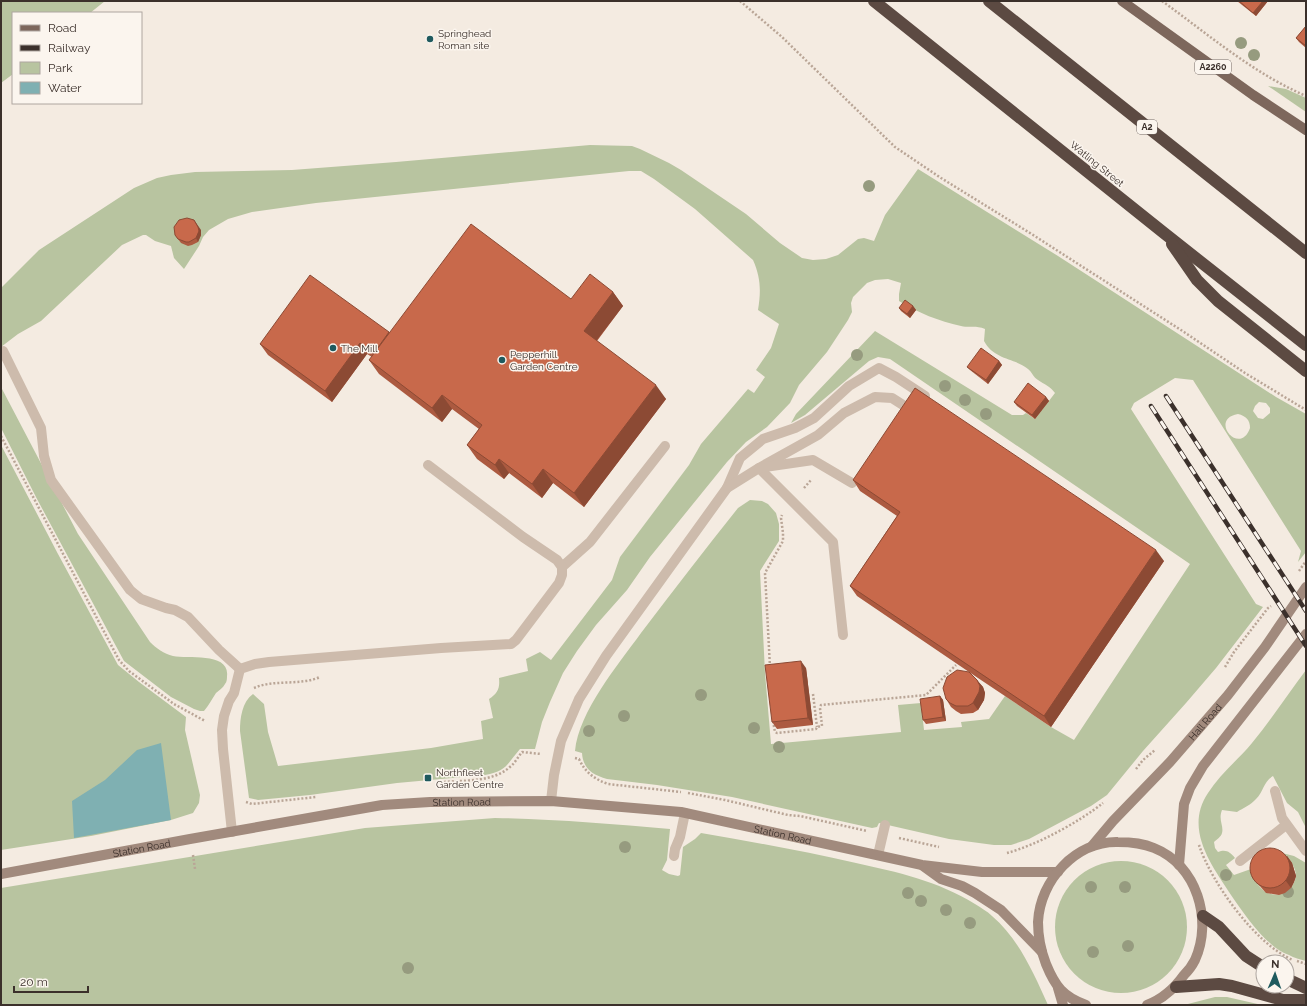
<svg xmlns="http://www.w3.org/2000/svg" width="1307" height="1006" font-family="Raleway,sans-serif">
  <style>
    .green { fill: #b8c4a0; fill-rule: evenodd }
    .water { fill: #7fb0b2 }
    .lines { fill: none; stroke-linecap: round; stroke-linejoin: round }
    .path { stroke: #b9a596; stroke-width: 2.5; stroke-dasharray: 2 2; stroke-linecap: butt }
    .lane { stroke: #cdbbac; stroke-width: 10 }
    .secondary { stroke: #a18a7d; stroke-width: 10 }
    .primary { stroke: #7d675c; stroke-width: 10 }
    .highway { stroke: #5c4a42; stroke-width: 12 }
    .rail-casing { stroke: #3b302b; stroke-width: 4.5 }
    .rail { stroke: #fbf5ee; stroke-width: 3; stroke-dasharray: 9; stroke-linecap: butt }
    .tree { fill: #969b7f }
    .wall { fill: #ac5a40 }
    .shaded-wall { fill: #8c4a34 }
    .building { fill: #c8694b; stroke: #8c4a34 }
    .poi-dot { fill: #1f5a5e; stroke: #fbf5ee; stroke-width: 1.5 }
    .labels { text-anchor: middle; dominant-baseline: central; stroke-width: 3; stroke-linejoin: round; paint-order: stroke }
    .shield { fill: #fbf5ee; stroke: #756b66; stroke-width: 1 }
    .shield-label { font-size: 9px; font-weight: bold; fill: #3b302b }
    .poi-label { font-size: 10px; fill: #3b302b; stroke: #fbf5ee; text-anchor: start }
    .street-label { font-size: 10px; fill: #3b302b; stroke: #fbf5ee }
  </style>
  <rect width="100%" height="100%" fill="#f4ebe1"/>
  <g class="green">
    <polygon points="1,1 105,1 90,13 13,13 13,74 1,83"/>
    <polygon points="1268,86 1286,89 1306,98 1306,112"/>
    <path d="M590,145L632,146L640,149L669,163L681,170L746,214L780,243L802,258L813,260L826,259L838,255L858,239L864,238L874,241L885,215L918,169L1058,256L1276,397L1306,414V552L1298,562L1301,551L1193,380L1175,378L1134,403L1131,409L1256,604L1263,607L1216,668L1186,703L1143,751L1107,795L1091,806L1029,839L1011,845H994L949,839L879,823L877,827L872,828L732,797L657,785L607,779C593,775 583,769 582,753L575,751C579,711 618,665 641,633C673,591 705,549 738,508L750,500L762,501L768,504L776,513L779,524V541L760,571L765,673L771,744L901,732L898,705L921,703L924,730L962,727L961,722L989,719L1005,696L1051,727L1074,740L1190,564L890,359L878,357L869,361L805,415L791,423L796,414L875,331L1012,415H1023L1026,413L1035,419L1055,393C1051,387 1044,384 1038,380C1033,377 1032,372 1028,369C1015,358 994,360 984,341L985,329C976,325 970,328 961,326C939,321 918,313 899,301V294L901,283L888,279L875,280L867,283L853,297L851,303L852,312L848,320L827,352L799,385L790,403L767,427L746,442L727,462L650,557L627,590L596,625L577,651L563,673L550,702L542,722L535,749H520C507,764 507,771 485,775L397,783L310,795L258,800L249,798L240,731C240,718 242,702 253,694L264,704L268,732L278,766L431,748L483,739L481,721L493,718L489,699C498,693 500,688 499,678L528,671L526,659L540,652L551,660L612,580L620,557L689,465L701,444L748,389L754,393L765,377L756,370L771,348L779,324L758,310C761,292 761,278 753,260L695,209L654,179L641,171H629L316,203L252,212L228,219L209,230L203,237L199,246L184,269L174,258L171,246L155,241L146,235H143L122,245L41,321L18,334L1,347V288L39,250L134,188L157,178L171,175L195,172L292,170L396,162ZM1259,402L1266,403L1270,408V413L1263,419L1258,418L1253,411L1255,406ZM1238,414C1246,416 1250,420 1250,428C1240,457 1208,419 1238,414Z"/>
    <path d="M1,387L78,534L150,642C156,648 164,654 173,656C188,659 230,652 227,676C227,678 227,682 225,684C223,688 219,690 216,693C212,699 209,705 204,711H200L194,709L171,697L124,661L37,499L1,428Z"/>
    <polygon points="1,445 58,554 118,665 139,682 186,717 185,730 200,795 199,803 193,813 171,820 91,836 1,850"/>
    <path d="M1306,670V828L1298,812L1287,803L1273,776C1263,782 1264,791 1256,799C1251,805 1243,808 1237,812L1222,810C1218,820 1224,826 1222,833C1221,837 1217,839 1214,842L1215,848L1218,852C1226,849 1230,852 1235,858L1226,865L1234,875L1251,869C1254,876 1256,883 1261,888C1274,903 1300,890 1295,870C1293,863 1287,858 1282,853L1294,856L1306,863V961C1300,959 1294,958 1289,955C1265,946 1245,915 1231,895C1211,864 1184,829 1208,793C1220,774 1238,760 1252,743C1271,720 1288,694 1306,670Z"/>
    <path d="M495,818C554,819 612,824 670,829L667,860L662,870L669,874L678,876L680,875L683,847L695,839L701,833C753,842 804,851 856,863C897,872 938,881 975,904C981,908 987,911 992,916C1019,939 1034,974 1048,1005H1V888L365,828Z"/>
    <circle cx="1121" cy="927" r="66"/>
    <polygon points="1215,997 1227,997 1262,1005 1184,1005"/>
  </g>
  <polygon class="water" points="161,743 171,820 74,838 72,801 105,780 137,750"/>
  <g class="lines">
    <g class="path">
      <polyline points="740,1 782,37 895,147 941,178 1030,233 1184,332 1245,373 1306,410"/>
      <path d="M1162,1C1209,35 1253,73 1306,96"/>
      <polyline points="1,436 119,660 129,671 174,704 205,721"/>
      <polyline points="804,488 811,480"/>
      <polyline points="1299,571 1306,561"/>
      <polyline points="770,667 765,573 783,541 783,533 781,518 782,515"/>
      <polyline points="1225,667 1234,652 1268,608 1271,606"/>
      <path d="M254,688C274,679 300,686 320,677"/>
      <polyline points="813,694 817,727"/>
      <polyline points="773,721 775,732 777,733 816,729 817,727 822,726 820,708 821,705 926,695 956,665"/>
      <path d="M575,758L579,759C585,772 594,779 608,784L681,792"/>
      <polyline points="1136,769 1143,760 1155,750"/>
      <path d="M444,782C466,780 493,782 510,767C515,763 518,757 522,752L541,754"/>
      <polyline points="688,793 725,800 788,815 800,816 867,831"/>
      <polyline points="246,802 252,804 316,797"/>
      <polyline points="899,838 939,847"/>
      <path d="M1199,845C1211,882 1256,945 1293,960"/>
      <path d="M1007,853C1037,845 1079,822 1103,803"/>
      <polyline points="193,855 195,869"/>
      <polyline points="1297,961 1306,964"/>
    </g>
    <g class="lane">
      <polyline points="3,351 41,428 44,456 51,480 130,590 141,599 166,608 175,610 188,617 219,650 240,669"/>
      <polyline points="727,488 740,458 763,439 795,428 814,418 849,386 879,368 896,377 925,396"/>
      <polyline points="562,567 590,542 665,446"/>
      <polyline points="843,635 833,542 759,468 818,435 844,413 875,397 892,398 914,412"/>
      <polyline points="1275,791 1282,818 1306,851"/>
      <polyline points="551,801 554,775 561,741 579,699 606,656 727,488 759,468 813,460 852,483"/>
      <polyline points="232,832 223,749 222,730 224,716 229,701 234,693 240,669 255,664 269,662 441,648 511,644 516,640 559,583 562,575 562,567 557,560 523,537 428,465"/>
      <polyline points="878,855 885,825"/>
      <polyline points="674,856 675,849 680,837 685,813"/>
      <polyline points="1240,861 1286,825"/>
    </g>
    <g class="secondary">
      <path id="s1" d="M1092,846L1113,821L1170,762L1228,695L1265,647L1306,587"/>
      <polyline points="1179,865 1184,804 1190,788 1203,766 1306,634"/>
      <polyline points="923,866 941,879 962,886 975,893 1001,910 1042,952"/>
      <path id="s2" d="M1,874L190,839L382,805L430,802L551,801L681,812L922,865L982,872H1058"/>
      <polyline points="1058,988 1063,1005"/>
      <path d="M1086,1005C1063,997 1055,986 1046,964C1041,951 1038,936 1038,922C1040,880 1076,841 1118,842C1130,842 1142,843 1154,848C1197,865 1213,920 1195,960C1192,966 1188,971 1184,975C1174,989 1163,999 1147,1005"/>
    </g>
    <polyline class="primary" points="1122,1 1253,95 1306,130"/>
    <g class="highway">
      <polyline points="874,1 1164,233 1306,345"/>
      <polyline points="989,1 1306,253"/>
      <polyline points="1172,244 1197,280 1218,301 1306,371"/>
      <polyline points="1203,916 1219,927 1246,956 1263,967"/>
      <polyline points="1287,979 1306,988"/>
      <polyline points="1176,987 1219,984 1232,986 1283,1000 1306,1000"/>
    </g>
    <g class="rail-casing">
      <g id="rail">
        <polyline points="1166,396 1306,611"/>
        <polyline points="1151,406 1306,646"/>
      </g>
    </g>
    <use href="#rail" class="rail"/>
  </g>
  <g class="tree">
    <circle cx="1241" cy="43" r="6"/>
    <circle cx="1254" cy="55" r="6"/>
    <circle cx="869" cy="186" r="6"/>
    <circle cx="857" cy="355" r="6"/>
    <circle cx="945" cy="386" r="6"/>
    <circle cx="965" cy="400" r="6"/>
    <circle cx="986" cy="414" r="6"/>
    <circle cx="701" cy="695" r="6"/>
    <circle cx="624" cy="716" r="6"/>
    <circle cx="754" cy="728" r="6"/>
    <circle cx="589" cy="731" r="6"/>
    <circle cx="779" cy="747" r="6"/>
    <circle cx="625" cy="847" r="6"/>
    <circle cx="1226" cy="875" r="6"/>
    <circle cx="1091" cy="887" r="6"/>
    <circle cx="1125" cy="887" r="6"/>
    <circle cx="1288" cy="892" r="6"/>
    <circle cx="908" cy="893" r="6"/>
    <circle cx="921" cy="901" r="6"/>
    <circle cx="946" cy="910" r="6"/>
    <circle cx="970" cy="923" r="6"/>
    <circle cx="1128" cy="946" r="6"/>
    <circle cx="1093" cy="952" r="6"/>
    <circle cx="408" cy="968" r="6"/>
  </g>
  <g class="wall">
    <polygon points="1237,1 1268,1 1256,16"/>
    <polygon points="1306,26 1306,48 1299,42 1296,38"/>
    <polygon points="201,230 201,235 198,242 192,245 188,246 181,243 175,235"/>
    <polygon points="613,292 623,306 597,341 666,399 584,507 553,483 542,498 509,473 504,479 477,459 467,445 479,429 452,409 442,422 379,374 369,360 372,357 367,354 332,402 268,355 260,344 389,332 390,333"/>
    <polygon points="913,306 916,310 910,318 901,311 899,308"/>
    <polygon points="999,361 1002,365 988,384 970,370 967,367"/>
    <polygon points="1046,397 1049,401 1035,419 1017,406 1014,402"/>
    <polygon points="853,480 1164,561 1051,727 969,672 983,687 985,693 984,700 978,710 973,713 961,714 956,711 951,707 946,699 969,672 857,596 850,586 897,516 860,491"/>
    <polygon points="806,668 813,725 777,729 772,722"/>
    <polygon points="940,696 943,700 946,721 926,724 923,720"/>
    <polygon points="1287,856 1292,863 1296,876 1294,882 1291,888 1285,893 1279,895 1266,893 1258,884 1252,876"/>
  </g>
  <g class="shaded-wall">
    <polygon points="1263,1 1268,1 1256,16 1253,13"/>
    <polygon points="194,220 201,230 201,235 198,242 196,238"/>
    <polygon points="613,292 623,306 593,345 584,331"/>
    <polygon points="913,306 916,310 910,318 907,314"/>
    <polygon points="360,343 367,354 332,402 325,391"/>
    <polygon points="999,361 1002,365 988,384 986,380"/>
    <polygon points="656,385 666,399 584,507 574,493"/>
    <polygon points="442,395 452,409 442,422 432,408"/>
    <polygon points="1046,397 1049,401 1035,419 1032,415"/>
    <polygon points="499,459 509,473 504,479 495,465"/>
    <polygon points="543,469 553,483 542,498 532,484"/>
    <polygon points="1156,550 1164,561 1051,727 1044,716"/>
    <polygon points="801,661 806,668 813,725 808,718"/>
    <polygon points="977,680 983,687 985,693 984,700 978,710 973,703"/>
    <polygon points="940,696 943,700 946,721 943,717"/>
    <polygon points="1287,856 1292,863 1296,876 1294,882 1291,888 1286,881"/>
  </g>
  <g class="building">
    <polygon points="1239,1 1263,1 1253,13"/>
    <polygon points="1306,26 1306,46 1296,38"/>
    <polygon points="187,218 194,220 198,227 199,231 196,238 189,242 186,242 178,239 175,235 174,227 179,220"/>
    <polygon points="471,224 571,299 590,274 613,292 584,331 656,385 574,493 543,469 532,484 499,459 495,465 467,445 482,425 442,395 432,408 369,360"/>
    <polygon points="310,275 389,332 374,353 360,343 325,391 260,344"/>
    <polygon points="905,300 913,306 907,314 899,308"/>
    <polygon points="981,348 999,361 986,380 967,367"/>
    <polygon points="1028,383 1046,397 1032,415 1014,402"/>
    <polygon points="915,388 1156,550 1044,716 850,586 900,512 853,480"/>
    <polygon points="801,661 808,718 772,722 765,665"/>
    <polygon points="957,670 969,672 977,680 980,686 979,692 973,703 968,706 956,706 950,703 946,699 943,688 947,677"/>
    <polygon points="940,696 943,717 923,720 920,699"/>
    <circle cx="1270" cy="868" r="20"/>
  </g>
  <g class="poi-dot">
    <circle cx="430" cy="39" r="4"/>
    <circle cx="333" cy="348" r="4"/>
    <circle cx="502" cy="360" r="4"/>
    <rect x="424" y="774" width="8" height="8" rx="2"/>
  </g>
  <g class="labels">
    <g class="shield">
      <rect x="1195" y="60" width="36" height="14" rx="3"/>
      <rect x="1137" y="120" width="20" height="14" rx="3"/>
    </g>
    <g class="shield-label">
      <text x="1213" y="67">A2260</text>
      <text x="1147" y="127">A2</text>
    </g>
    <g class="poi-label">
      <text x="438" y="33">Springhead<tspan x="438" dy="12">Roman site</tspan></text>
      <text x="341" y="348">The Mill</text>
      <text x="510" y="354">Pepperhill<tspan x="510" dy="12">Garden Centre</tspan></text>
      <text x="436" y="772">Northfleet<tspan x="436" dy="12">Garden Centre</tspan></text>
    </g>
    <g class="street-label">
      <text transform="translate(1097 164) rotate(39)">Watling Street</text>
      <text stroke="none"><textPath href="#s1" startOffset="168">Hall Road</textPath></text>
      <text stroke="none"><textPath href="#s2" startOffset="467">Station Road</textPath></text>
      <text stroke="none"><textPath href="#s2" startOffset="791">Station Road</textPath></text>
      <text stroke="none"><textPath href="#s2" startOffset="143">Station Road</textPath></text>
    </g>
  </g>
  <rect width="1307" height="1006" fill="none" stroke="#3b302b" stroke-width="4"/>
  <rect x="12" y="12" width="130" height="92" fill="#fbf5ee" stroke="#aea6a0"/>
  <rect x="20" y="25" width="20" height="6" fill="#7d675c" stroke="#aea6a0"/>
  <text x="48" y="32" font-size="12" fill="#3b302b">Road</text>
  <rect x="20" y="45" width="20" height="6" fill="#3b302b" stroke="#aea6a0"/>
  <text x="48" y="52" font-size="12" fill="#3b302b">Railway</text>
  <rect x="20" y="62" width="20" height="12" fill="#b8c4a0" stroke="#aea6a0"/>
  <text x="48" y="72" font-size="12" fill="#3b302b">Park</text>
  <rect x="20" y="82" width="20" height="12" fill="#7fb0b2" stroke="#aea6a0"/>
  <text x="48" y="92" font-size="12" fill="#3b302b">Water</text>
  <g transform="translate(1275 974) rotate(2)"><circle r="19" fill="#fbf5ee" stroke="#aea6a0"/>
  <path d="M0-3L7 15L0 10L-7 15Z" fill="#1f5a5e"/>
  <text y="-6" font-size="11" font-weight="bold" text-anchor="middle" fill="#3b302b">N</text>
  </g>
  <path d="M14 986v6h74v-6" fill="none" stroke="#3b302b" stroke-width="2"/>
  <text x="20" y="986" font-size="12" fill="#3b302b" stroke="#fbf5ee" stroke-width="3" paint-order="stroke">20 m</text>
</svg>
